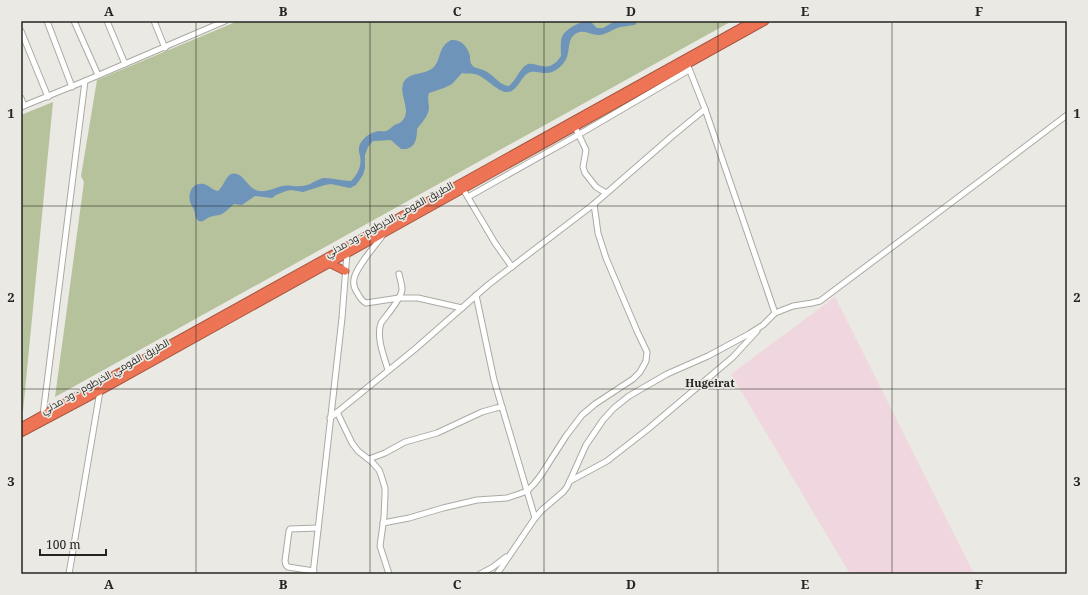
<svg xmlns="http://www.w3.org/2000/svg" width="1088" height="595" font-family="'Noto Serif',Cairo,serif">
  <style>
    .industrial { fill: #f0d7df }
    .green { fill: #b6c29c }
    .water { fill: #6f94ba }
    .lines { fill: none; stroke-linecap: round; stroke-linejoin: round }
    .minor-casing { stroke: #aaaaa4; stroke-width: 7 }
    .highway-casing { stroke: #a75842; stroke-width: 9 }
    .minor { stroke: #fff; stroke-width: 5 }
    .highway { stroke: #ed7454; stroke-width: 7 }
    .grid { fill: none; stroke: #252422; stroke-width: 1; stroke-opacity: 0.55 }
    .labels { text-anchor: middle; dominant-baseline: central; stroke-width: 3.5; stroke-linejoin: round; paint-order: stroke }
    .street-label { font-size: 10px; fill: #252422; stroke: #eae9e3 }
    .neighbourhood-label { font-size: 11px; font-weight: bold; fill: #252422; stroke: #eae9e3 }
    .neatline { fill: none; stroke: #252422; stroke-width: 1.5 }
    .grid-label { font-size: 13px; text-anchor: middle; font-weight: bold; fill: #252422 }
  </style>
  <rect width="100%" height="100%" fill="#eae9e3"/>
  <polygon class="industrial" points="835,297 974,574 850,574 731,374"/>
  <g class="green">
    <polygon points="238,21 732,21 55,397 84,182 81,176 97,80"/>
    <polygon points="53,102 23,411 21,413 21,115"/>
  </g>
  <path class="water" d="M586,21H590L597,28H603L615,21H638L635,25C629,26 623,26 617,28C612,30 607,34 600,35C592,36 585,29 577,33C567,38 570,49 567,57C564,65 555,73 546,73C540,73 533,70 528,73C520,78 517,93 506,92C496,91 484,75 474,74C471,73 466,74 462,73L452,84L444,88L429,93C427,98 429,104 429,109C427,118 422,122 417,129C417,140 415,150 401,149L391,140L373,141L368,147L365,155V168L363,175L356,185L350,188L331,184L325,185L303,192L291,190L286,191L276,195L272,198L255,196L242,205L234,204C230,207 227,211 222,214C218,216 214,215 210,217C206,218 203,223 199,221C194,219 196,214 194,210C193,207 191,205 190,202C188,195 191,185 199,184C207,182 211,190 218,191C223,187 226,176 231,174C243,170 247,189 259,191C268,192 274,188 282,186C289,184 298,188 307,185C312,184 317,179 324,178C333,178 342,181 351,181C358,174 362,165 360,156C359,152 358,149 360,144C364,137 371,132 379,131C382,131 386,132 388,130C389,130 392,127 393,126C395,124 399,124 401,122C413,112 399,96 403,84C407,71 425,76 434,67C442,58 437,48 451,40C461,39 468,47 470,56C470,60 470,63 472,65C475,69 479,68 483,70C493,73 498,85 509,86C516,80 520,69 526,65C536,59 547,77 561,56C561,50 560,42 562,37C565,29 578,23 586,21Z"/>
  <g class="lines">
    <g class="minor-casing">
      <g id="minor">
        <polyline points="47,21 72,87"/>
        <polyline points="74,21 98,75"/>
        <polyline points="107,21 125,64"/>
        <polyline points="154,21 165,48"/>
        <polyline points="21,31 48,97"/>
        <polyline points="686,61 705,109 775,313"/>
        <polyline points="21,98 24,106"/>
        <polyline points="21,107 85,81 225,21"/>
        <polyline points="575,127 586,150 583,167 585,173 596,187 606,193"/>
        <polyline points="463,189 495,243 512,267"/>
        <polyline points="468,197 578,135 689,70"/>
        <path d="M383,235C375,246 356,267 354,279C353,284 355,290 358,294C360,298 362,301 366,303L399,298H418L462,308"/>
        <polyline points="476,295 494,380 527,491 535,518"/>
        <path d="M388,370C384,356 376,338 381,323C386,316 401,299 402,290C402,284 400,279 399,274"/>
        <polyline points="337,412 352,443 358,451 372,462 379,470 381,475 385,488 385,495 384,517 380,546 389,574"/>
        <polyline points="43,415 85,81"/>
        <polyline points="330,418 415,349 488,285 594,204 671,137 705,109"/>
        <polyline points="369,459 385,453 405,442 437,433 482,412 496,408 502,407"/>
        <polyline points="570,481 607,461 648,429 733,357 757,331"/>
        <polyline points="383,523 409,518 443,508 477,500 507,498 519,494 527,491 534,484 541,475 566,436 582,415 595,404 633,379 640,372 646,361 647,352 637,331 606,258 598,233 594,204"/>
        <polyline points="314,571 288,567 286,565 285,561 289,531 290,529 318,528"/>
        <polyline points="69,574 100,391"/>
        <polyline points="313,574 342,318 347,253"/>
        <polyline points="480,574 493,567 506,557"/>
        <polyline points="497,574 535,518 542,510 563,492 567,487 573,474 586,445 603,420 614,408 629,396 667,374 708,356 749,334 763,325 775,313 793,306 812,303 820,301 980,181 1067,115"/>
      </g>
    </g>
    <g class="highway-casing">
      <g id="highway">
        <polyline points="329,263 345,271"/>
        <polyline points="21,427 753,21"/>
        <polyline points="21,433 100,391 765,21"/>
      </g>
    </g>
    <use href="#minor" class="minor"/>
    <use href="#highway" class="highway"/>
  </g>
  <path class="grid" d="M196,21V574M370,21V574M544,21V574M718,21V574M892,21V574M21,206H1067M21,389H1067"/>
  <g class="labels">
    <g class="street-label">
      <text transform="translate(389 219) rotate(-29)">الطريق القومي الخرطوم - ود مدني</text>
      <text transform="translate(105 376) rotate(-29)">الطريق القومي الخرطوم - ود مدني</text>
    </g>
    <g class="neighbourhood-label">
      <text x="710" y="382">Hugeirat</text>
    </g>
  </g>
  <rect width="1088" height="595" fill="none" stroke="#eae9e3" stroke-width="44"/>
  <path d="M40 549v6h66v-6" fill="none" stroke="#252422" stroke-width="2"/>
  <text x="46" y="549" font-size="12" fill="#252422" stroke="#eae9e3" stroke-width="3" paint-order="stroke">100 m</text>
  <rect x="22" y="22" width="1044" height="551" class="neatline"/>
  <g class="grid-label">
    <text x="109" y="16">A</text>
    <text x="283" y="16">B</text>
    <text x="457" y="16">C</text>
    <text x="631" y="16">D</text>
    <text x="805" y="16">E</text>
    <text x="979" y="16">F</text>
    <text x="11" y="118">1</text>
    <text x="1077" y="118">1</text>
    <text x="11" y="302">2</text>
    <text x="1077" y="302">2</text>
    <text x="11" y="486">3</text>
    <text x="1077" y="486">3</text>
    <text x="109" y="589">A</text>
    <text x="283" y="589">B</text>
    <text x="457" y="589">C</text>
    <text x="631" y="589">D</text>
    <text x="805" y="589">E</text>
    <text x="979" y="589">F</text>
  </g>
</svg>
